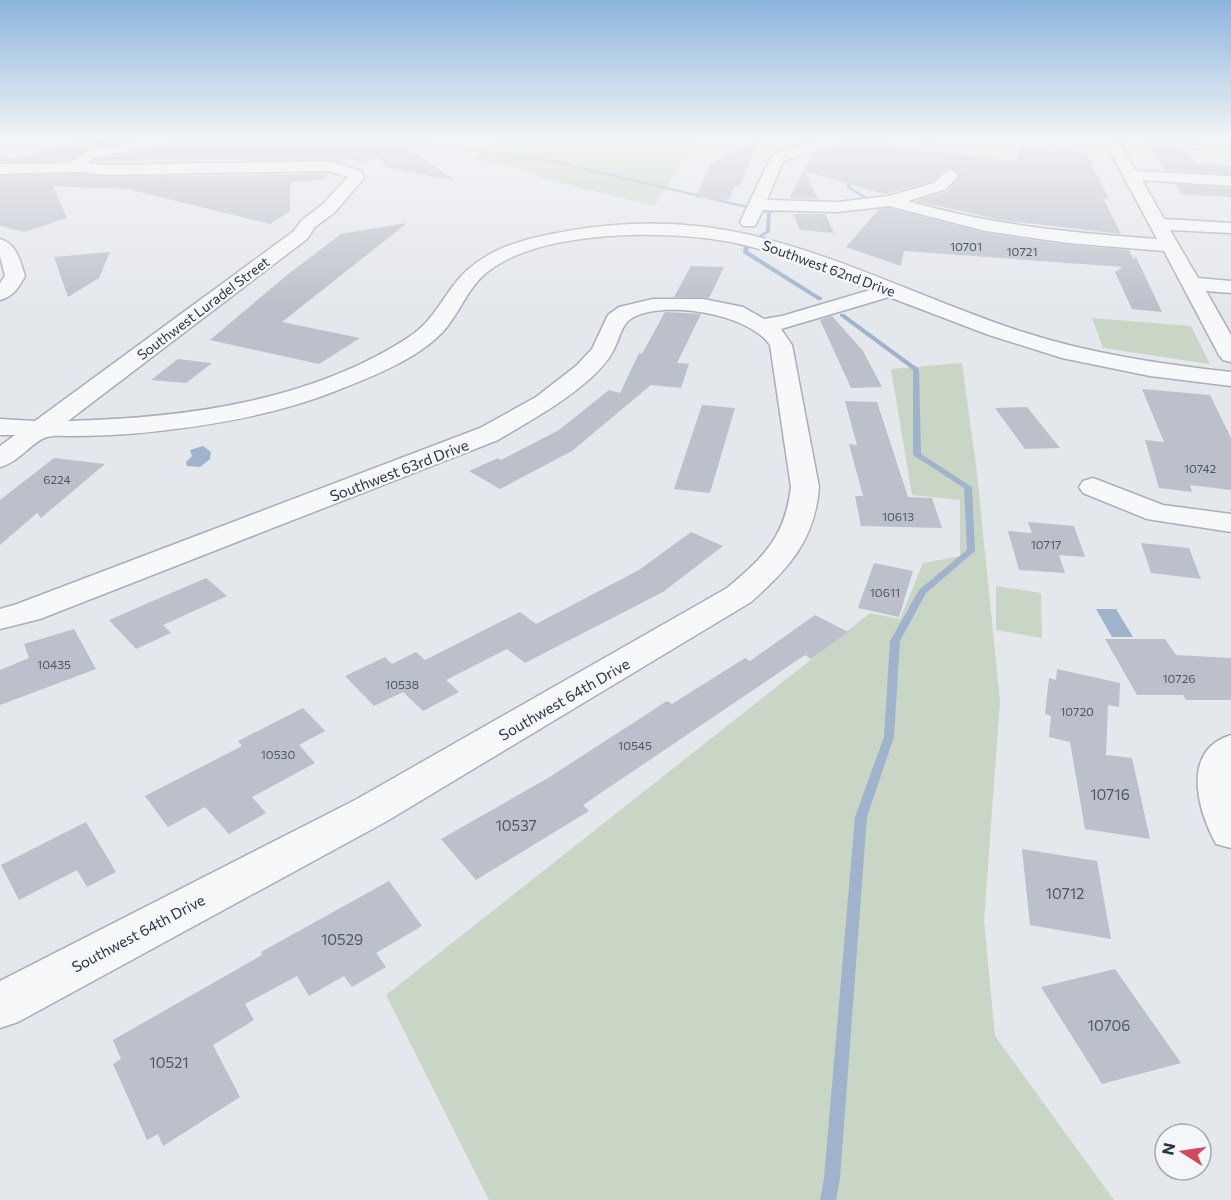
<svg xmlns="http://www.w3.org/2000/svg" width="1231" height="1200" font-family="Commissioner,sans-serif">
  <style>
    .green { fill: #c9d6c5 }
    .water { fill: #9fb4cc }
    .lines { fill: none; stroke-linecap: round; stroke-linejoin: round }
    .stream { fill: #9fb4cc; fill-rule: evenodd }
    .building { fill: #bbc0ca }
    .minor-casing { stroke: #a9aeb7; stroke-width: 3 }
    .minor { fill: #f7f8fa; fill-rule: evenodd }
    .labels { text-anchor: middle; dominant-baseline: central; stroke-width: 5; stroke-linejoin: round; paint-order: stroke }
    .number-label { font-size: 12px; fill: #4f5766 }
    .far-street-label { font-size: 14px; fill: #2b3445; stroke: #f4f6f9 }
    .street-label { font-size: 15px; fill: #2b3445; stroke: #f4f6f9 }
    .near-number-label { font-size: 15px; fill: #4f5766 }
  </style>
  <rect width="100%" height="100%" fill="#e4e7ec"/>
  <g class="green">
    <polygon points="499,138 698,138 654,206 542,178 516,167 472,160"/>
    <polygon points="1092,318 1191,326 1210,364 1103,348"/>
    <polygon points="962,363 977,473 1000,701 984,921 995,1036 1114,1200 489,1200 386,995 870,613 900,619 923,563 960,556 960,500 912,495 891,369"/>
    <polygon points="996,586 1041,593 1042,638 996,630"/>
  </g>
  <g class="water">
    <polygon points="203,446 211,452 210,459 200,467 187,466 186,462 192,456 190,450"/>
    <polygon points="1096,609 1116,609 1133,637 1112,637"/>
  </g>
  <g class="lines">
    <g class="stream">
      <polygon points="939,138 945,138 901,153 898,152"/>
      <polygon points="388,140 445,145 555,161 769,211 788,209 790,210 771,213 770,232 760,238 758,237 758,236 766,231 767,213 555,163 445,147 387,142"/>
      <polygon points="177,144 178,146 140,148 138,147"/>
      <polygon points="29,158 28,160 0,161 0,159"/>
      <polygon points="855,173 859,174 850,187 869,198 856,202 854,200 863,198 846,187"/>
      <polygon points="744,245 749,246 748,251 822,298 822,300 818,300 743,253"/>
      <polygon points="840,314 844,314 919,369 921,454 972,487 975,551 926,593 900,641 894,737 867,817 840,1178 836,1200 820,1200 824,1178 855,817 884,737 890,641 919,590 967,550 964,488 913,455 913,370 840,316"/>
    </g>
  </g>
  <g class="building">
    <polygon points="106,138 140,138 85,150 69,161 8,162 48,149"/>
    <polygon points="181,138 403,138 398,141 455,181 386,167 378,156 368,163 344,158 340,162 329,159 94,161 172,144"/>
    <polygon points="849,138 899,138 883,145 1017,161 1018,147 1085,152 1109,199 1103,198 1121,234 1001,220 916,201 948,191 961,175 950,168 943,170 933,181 885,194 804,171 818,199 790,198 804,170 814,153 846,143"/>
    <polygon points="759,139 740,186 735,185 729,200 695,198 711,164"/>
    <polygon points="1145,141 1180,145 1196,164 1231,166 1231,174 1165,170"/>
    <polygon points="81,174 105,177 329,174 323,179 290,183 290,211 270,224 127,189 53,186 67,218 25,232 0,226 0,176"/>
    <polygon points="1175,184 1231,188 1231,197 1181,194"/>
    <polygon points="889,208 985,233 1067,245 1129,250 1133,259 1136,257 1162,312 1132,309 1115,272 1123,267 904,251 901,266 846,247 879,209"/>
    <polygon points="793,214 825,214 834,233 800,230"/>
    <polygon points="407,223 282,322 360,338 319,364 210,340 287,275 341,234"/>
    <polygon points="110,252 99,278 68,297 54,257"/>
    <polygon points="691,266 724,267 709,298 674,297"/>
    <polygon points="665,312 701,314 677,363 689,364 681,388 651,385 572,451 500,489 469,471 498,458 501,460 559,430 609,390 620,393 639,353 642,354"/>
    <polygon points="832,316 863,351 882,387 851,388 820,320"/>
    <polygon points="178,359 212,363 186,383 151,380"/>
    <polygon points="1142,389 1210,395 1231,438 1231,490 1190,485 1192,492 1159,488 1145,440 1164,442"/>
    <polygon points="845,401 877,402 908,497 932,498 942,528 861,526 855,496 863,496 849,444 857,445"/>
    <polygon points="702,405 735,408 710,493 674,489"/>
    <polygon points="1027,407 1060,448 1025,449 995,408"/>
    <polygon points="54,458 105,464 41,518 37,513 0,545 0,500"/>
    <polygon points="1028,522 1074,526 1085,557 1059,555 1065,573 1019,570 1008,531 1032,533"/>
    <polygon points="691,532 723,546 663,592 525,663 507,649 446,680 459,692 423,711 403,692 374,706 345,676 385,657 392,664 416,652 425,660 520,612 536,624 639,570"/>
    <polygon points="1141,543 1189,548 1201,579 1151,573"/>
    <polygon points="874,563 913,571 899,617 858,608"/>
    <polygon points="206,578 227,596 163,625 171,633 136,649 109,620"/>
    <polygon points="815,615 848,632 811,659 805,655 583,805 589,811 476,880 441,839 548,778 667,701 672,704 745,658 750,661"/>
    <polygon points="74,629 96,669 0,705 0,670 29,658 24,644"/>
    <polygon points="1105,639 1165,639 1176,655 1231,658 1231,700 1186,700 1183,695 1137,695"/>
    <polygon points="1057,669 1120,683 1119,707 1108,705 1106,755 1132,758 1150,839 1085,829 1070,742 1049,737 1051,716 1045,714 1049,678 1056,680"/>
    <polygon points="303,708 325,731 299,745 315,763 252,797 266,813 229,834 205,807 168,827 145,796 242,746 238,741"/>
    <polygon points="86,822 116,872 87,887 77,870 19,900 1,865"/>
    <polygon points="1022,849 1097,861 1111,939 1030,925"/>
    <polygon points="389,881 422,926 376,953 386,967 352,987 344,976 309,996 297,976 245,1004 254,1020 213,1045 240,1097 163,1146 158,1134 147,1140 113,1064 121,1059 113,1040 262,955 261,952"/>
    <polygon points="1115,969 1181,1063 1102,1084 1041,987"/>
  </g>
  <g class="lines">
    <g class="minor-casing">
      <g id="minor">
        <path d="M151,138H179L172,142L95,158L87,163L105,165L329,161L361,171L364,178L335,212L315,227L307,239L68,421C183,418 310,402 409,337C429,324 439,305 453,286C480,249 525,238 568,231C624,221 685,221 741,233C839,254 929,302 1023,332C1091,354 1161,364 1231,372V386L1150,376L1062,358L989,335L889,297L781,329L792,345L819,487C815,540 789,568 751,602L387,821L18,1022L0,1028V981L357,799L727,588C764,557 785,537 791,487L770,345C749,314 667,300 634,317C621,323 620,339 613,351C609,360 600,369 593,376C565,402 531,420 498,440L40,619L0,629V609L17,604L480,428L536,397L576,366L592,349L608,315L619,307L653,299H703L743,307L764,319L782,316L870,290C828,273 785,254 740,244C674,229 541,228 486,273C469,287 461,309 447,327C422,358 369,378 333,392C269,417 196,428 128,434C109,435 90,436 71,436C64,436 54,435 47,437C32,441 20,462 0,467V446L15,435H0V419L35,421L294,231L302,220L323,204L348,177L328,171L105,175L81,172L0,174V164L70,163L85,152Z"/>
        <path d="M824,138H847L845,141L783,161L767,200L838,202L888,196L934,183L945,172L951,170L959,175L946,189L908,201C990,225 1072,233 1157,239L1103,138H1117L1136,171L1231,176V186L1142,180L1164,219L1231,223V233L1170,230L1198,278L1231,281V293L1206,291L1231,335V362L1223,360L1219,355L1164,251L1067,243L985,231L889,206L838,212L763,210L755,226H743L740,222L772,155Z"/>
        <polygon points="1160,138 1231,138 1231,145 1167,142"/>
        <path d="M0,239C17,244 20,261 25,276C19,287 13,297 0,300V283L5,276L0,256Z"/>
        <polygon points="1093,478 1163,505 1231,514 1231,532 1147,519 1083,493 1079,487 1083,481"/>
        <path d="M1231,735V848L1216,844C1197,809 1181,750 1231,735Z"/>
      </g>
    </g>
    <use href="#minor" class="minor"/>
  </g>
  <linearGradient id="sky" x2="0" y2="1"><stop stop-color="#8bb4dd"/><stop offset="0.45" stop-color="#f3f4f6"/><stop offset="1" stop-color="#f3f4f6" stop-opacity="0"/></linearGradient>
  <rect width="1231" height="306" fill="url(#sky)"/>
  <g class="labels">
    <g class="number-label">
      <text x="966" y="246">10701</text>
      <text x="1022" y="251">10721</text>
      <text x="1200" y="468">10742</text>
      <text x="57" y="479">6224</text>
      <text x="898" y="516">10613</text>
      <text x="1046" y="544">10717</text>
      <text x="885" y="592">10611</text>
      <text x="54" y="664">10435</text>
      <text x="1179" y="678">10726</text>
      <text x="402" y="684">10538</text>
      <text x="1077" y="711">10720</text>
      <text x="635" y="745">10545</text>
      <text x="278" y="754">10530</text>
    </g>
    <g class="far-street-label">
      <text transform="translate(829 268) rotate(20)">Southwest 62nd Drive</text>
      <text transform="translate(203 308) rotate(-37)">Southwest Luradel Street</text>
    </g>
    <g class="street-label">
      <text transform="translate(399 470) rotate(-21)">Southwest 63rd Drive</text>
      <text transform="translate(564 699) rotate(-30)">Southwest 64th Drive</text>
      <text transform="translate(138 933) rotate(-28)">Southwest 64th Drive</text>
    </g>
    <g class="near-number-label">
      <text x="1110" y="794">10716</text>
      <text x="516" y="825">10537</text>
      <text x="1065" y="893">10712</text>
      <text x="342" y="939">10529</text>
      <text x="1109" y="1025">10706</text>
      <text x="169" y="1062">10521</text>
    </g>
  </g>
  <g transform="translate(1183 1152) rotate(282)"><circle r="28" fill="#f4f6f9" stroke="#a4a8b1" stroke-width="1.5"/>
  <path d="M0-4.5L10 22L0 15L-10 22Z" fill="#d1495b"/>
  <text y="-9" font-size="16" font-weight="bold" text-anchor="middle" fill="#2b3445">N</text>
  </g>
</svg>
